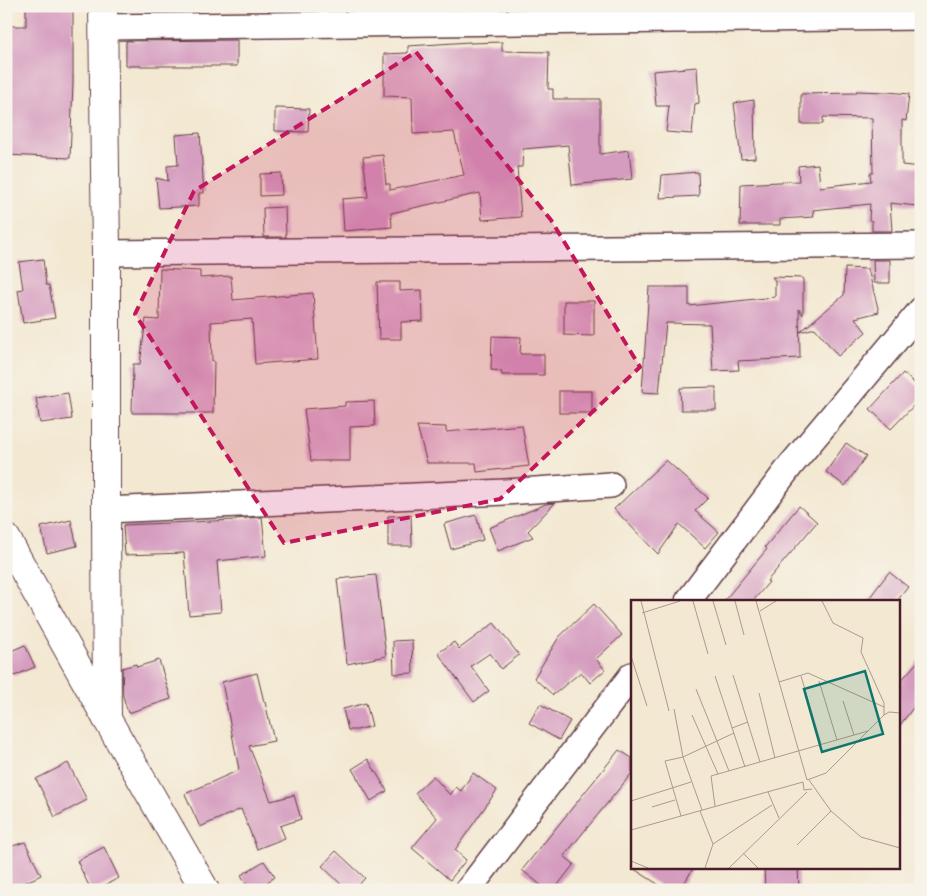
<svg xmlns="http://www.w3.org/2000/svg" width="927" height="896" font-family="Caveat,sans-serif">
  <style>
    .building { fill: #d59cc0 }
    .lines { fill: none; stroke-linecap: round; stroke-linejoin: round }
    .minor-casing { stroke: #633d44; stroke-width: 28 }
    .tertiary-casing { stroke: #633d44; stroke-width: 30 }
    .minor { stroke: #fff; stroke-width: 25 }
    .tertiary { stroke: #fff; stroke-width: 28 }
    .marked { fill: #c2185b; fill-opacity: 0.2; stroke: #c2185b; stroke-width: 4; stroke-dasharray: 10 6; stroke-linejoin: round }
    .inset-road { fill: none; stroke: #af988f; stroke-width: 1 }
    .view { fill: #0f766e; fill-opacity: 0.15; stroke: #0f766e; stroke-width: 2.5 }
    .inset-edge { fill: none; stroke: #4a1f2b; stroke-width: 2.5 }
  </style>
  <rect width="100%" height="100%" fill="#f7f3e8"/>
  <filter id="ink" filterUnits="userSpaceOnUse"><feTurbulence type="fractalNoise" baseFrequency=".02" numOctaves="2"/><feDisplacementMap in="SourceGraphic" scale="10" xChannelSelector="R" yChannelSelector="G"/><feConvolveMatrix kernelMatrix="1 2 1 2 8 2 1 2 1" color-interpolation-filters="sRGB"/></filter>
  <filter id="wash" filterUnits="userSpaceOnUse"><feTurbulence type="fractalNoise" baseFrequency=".0096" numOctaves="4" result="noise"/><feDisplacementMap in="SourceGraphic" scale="20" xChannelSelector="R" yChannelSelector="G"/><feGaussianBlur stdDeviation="1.12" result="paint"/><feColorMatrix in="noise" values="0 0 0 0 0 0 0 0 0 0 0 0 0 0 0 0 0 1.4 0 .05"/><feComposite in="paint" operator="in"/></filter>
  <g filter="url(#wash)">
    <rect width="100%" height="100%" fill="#f3e8d2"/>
    <g id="blocks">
      <g class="building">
        <polygon points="26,6 73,6 73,83 70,158 6,155 6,26 26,26"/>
        <polygon points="237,40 237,66 126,66 126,41"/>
        <polygon points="470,42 470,43 502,42 502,51 549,52 548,89 553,89 553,99 600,99 600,154 629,150 632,179 572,185 568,145 523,149 522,167 517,167 521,217 482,220 480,193 391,213 392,227 344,231 342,199 368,197 363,157 383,155 386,184 390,184 390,190 464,175 454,132 413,134 412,97 384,96 384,54 408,53 408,46"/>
        <polygon points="697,67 699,103 695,104 692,134 666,132 669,106 656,106 653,71"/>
        <polygon points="856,91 888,92 909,94 906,121 902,120 902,165 921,167 917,206 890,203 892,231 872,231 872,221 869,220 870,204 813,210 814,217 780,219 780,225 740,225 741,184 799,181 798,166 818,164 820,187 871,181 870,173 873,173 872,118 823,117 823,124 801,124 801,94 856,93"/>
        <polygon points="754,100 755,158 741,159 734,103"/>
        <polygon points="275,108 309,109 308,132 275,131"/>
        <polygon points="200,133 204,193 199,193 199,206 159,208 156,178 168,181 167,166 178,165 176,135"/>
        <polygon points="698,172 699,196 660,198 662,175"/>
        <polygon points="281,173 282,195 260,196 260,174"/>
        <polygon points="285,207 286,237 264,237 263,208"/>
        <polygon points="43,259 46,285 49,285 55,318 23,323 18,290 23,289 19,262"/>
        <polygon points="873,260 890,260 890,283 874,283"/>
        <polygon points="845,268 868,269 879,312 855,318 866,332 838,356 815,328 800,332 844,295"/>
        <polygon points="160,269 200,271 200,278 231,276 233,300 313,293 318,359 255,364 252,319 211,322 212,361 214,361 213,413 132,413 133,364 140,364 146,319 159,320"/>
        <polygon points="772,277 803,278 803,315 799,309 800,358 738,361 739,370 713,371 710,324 666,323 659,393 642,392 649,287 689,287 689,306 775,297 775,281"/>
        <polygon points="377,282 400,282 400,291 422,290 423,321 401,322 401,339 379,339"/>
        <polygon points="564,301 594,301 594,336 564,335"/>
        <polygon points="492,336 521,337 520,354 544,354 544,375 502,375 501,371 491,370"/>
        <polygon points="903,373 921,389 921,398 891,429 870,409"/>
        <polygon points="716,387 716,410 681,410 680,388"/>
        <rect x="559" y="391" width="33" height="22"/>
        <polygon points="68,393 72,419 40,423 36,398"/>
        <polygon points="374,401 375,426 350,427 350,461 311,461 304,409 345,406 345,402"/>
        <polygon points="522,425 529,466 477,472 476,463 427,463 417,426 446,427 446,432"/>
        <polygon points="846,443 866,456 845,486 826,472"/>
        <polygon points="666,460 708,498 695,511 719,532 705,548 679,524 658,554 614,509"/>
        <polygon points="555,503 528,531 533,537 498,551 489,528 546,504"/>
        <polygon points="799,506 817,522 767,581 769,582 753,601 724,601 767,549 765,547"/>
        <polygon points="411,515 412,546 388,546 388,516"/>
        <polygon points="476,515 483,540 451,549 444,524"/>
        <polygon points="262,517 266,556 217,561 221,612 189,615 184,553 125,555 123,525 235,520 235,519"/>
        <polygon points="71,520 77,546 47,553 41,527"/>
        <polygon points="889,572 908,587 897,601 867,601"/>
        <polygon points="376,575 386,656 347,664 337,579"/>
        <polygon points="594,604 622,635 596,659 605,670 590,683 581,672 553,695 534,678 559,637"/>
        <polygon points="494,623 519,655 501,669 490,653 471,666 489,691 474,702 438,653 454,642 459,649"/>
        <polygon points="412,640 413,673 394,674 393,641"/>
        <polygon points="25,645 35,667 14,676 6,659 6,653"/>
        <polygon points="921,658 921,697 898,728 898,684"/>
        <polygon points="159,660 171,699 128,713 123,696 122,668 136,664 137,667"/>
        <polygon points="257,673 264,702 265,702 274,741 249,746 271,801 294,795 301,819 280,826 285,838 257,849 241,809 200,827 185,794 239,770 222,682"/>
        <polygon points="366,703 372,726 357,730 348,730 343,709"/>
        <polygon points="540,704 570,721 559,740 529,723"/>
        <polygon points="619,750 632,758 632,773 564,856 574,864 554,890 547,890 522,870"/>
        <polygon points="368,759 387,791 371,801 352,769"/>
        <polygon points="68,763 87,800 55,817 36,779"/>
        <polygon points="473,773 497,790 455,850 466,860 450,880 412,848 437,818 415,793 433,776 450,795 456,787 461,791"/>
        <polygon points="25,842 41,875 10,890 6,890 6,848"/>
        <polygon points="104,847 119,878 95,890 91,890 77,861"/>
        <polygon points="336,851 365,878 354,890 347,890 322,866"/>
        <polygon points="264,861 275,877 255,890 250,890 241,875"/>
        <polygon points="631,867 694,867 680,890 667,890"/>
        <polygon points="764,867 798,867 799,890 765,890"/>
      </g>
    </g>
  </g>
  <g filter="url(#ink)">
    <use href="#blocks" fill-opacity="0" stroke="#633d44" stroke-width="1"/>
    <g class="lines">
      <g class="minor-casing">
        <g id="minor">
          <polyline points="104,27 921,17"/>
          <polyline points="106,253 921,245"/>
          <polyline points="106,510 505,492 611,485"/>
          <polyline points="688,601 791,465 921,310"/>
          <polyline points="468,890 632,675"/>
        </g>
      </g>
      <g class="tertiary-casing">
        <g id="tertiary">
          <polyline points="103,6 106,253 106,510 107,719"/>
          <polyline points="6,538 107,719 205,890"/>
        </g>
      </g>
      <use href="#minor" class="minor"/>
      <use href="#tertiary" class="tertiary"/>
    </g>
  </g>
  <path class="marked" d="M416,52L551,220L640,367L500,499L284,543L135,314L194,191Z"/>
  <g transform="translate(631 600)">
    <rect width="269" height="269" fill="#f3e8d2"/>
    <path class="inset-road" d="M10,1L38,111M62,1L77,54M82,1L95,45M104,1L113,35M125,1L176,180L195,173L253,115L258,112L269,113M191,1L202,23L232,38L230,52L253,103V115M129,11L145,1M11,13L49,1M0,56L16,106M102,75L129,162M84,76L114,167M170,76L190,144M188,81L206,140M148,82L177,73L253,107M65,89L98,171M128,93L144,158M212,101L223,135M43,109L52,157L71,210M61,115L87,174M101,128L117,122M178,180L200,211L230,237L269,248M172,182L173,190L181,189M137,192L148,218M0,201L60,182M84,206L80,176L237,131M21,207L44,200M69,211L82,244M50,216L34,161L52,157L103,133M0,230L172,182M166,245L200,211M112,253L127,268M0,261L17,268M74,268L82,244L141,205M98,268L176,192"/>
    <path class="view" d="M234,71L252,134L191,152L173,89Z"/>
    <rect width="269" height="269" class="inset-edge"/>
  </g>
  <rect width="927" height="896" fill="none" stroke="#f7f3e8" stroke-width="25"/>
</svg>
